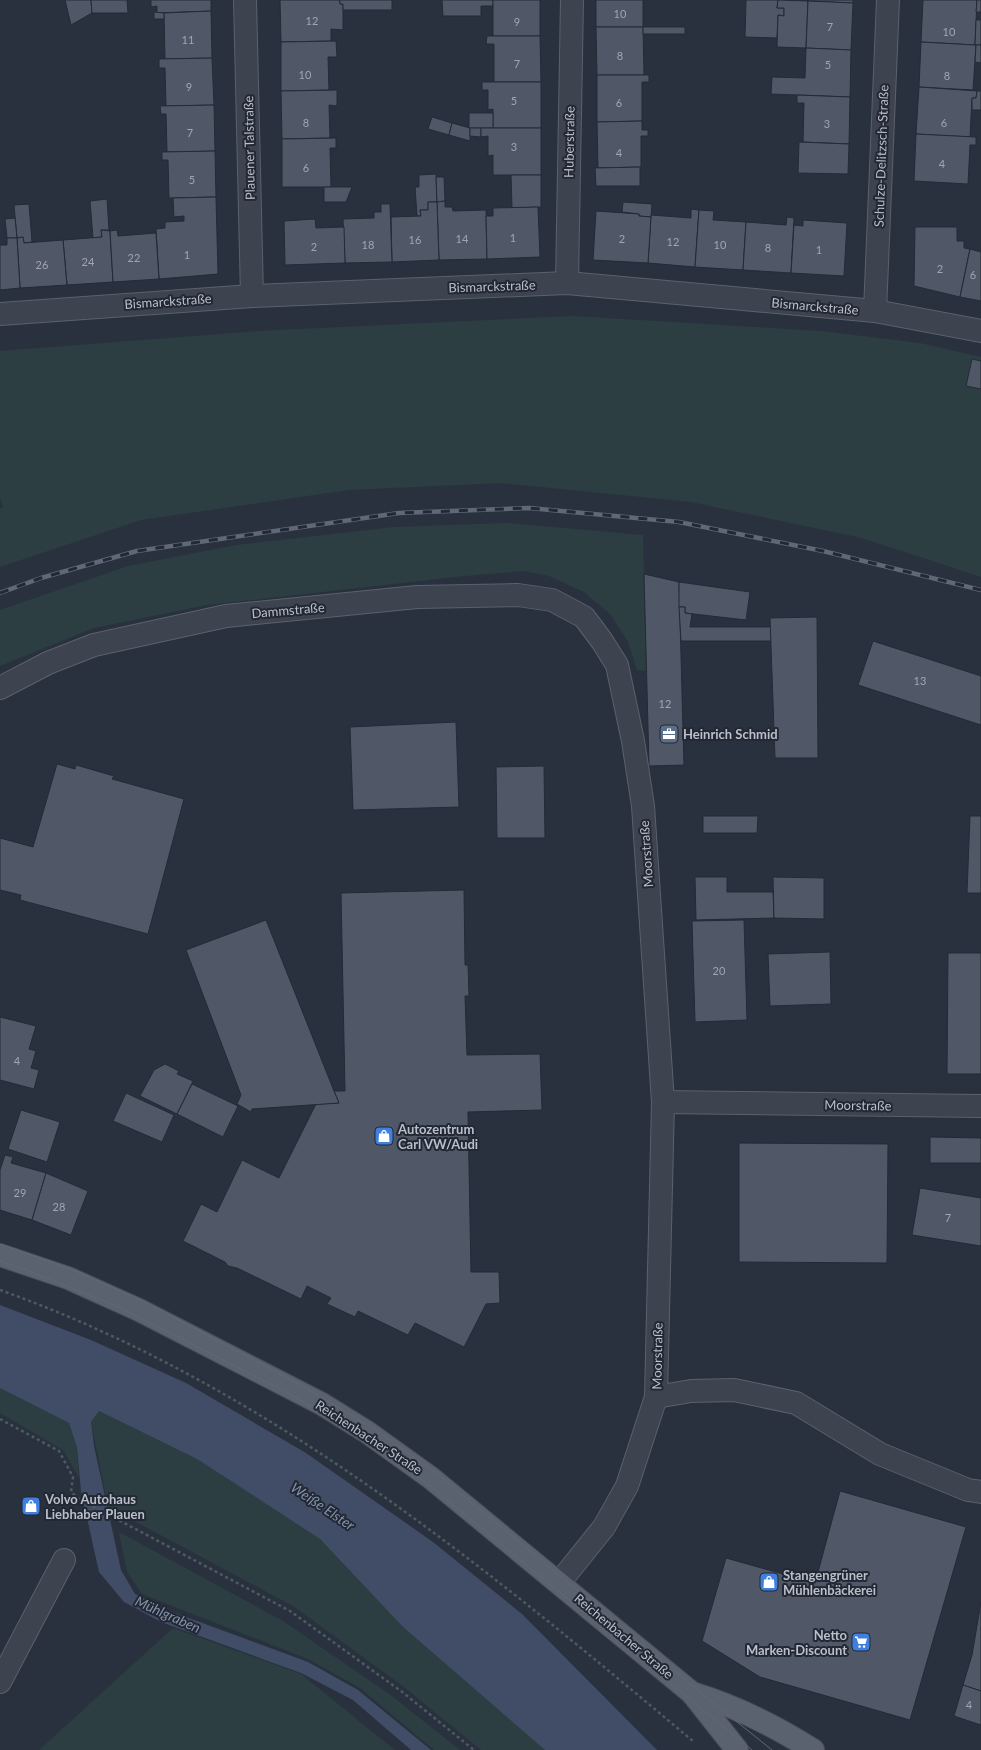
<svg xmlns="http://www.w3.org/2000/svg" width="981" height="1750" font-family="Lato,sans-serif">
  <style>
    .green { fill: #2c3e41 }
    .water { fill: #414d66 }
    .building { fill: #505867; stroke: #242a36 }
    .lines { fill: none; stroke-linecap: round; stroke-linejoin: round }
    .minor-casing { stroke: #5b616d; stroke-width: 24 }
    .major-casing { stroke: #474c58; stroke-width: 24 }
    .path { stroke: #4b5b5f; stroke-width: 2.5; stroke-dasharray: 3 3; stroke-linecap: butt }
    .minor { stroke: #3d434f; stroke-width: 22 }
    .major { stroke: #5b626f; stroke-width: 22 }
    .tram { stroke: #606776; stroke-width: 1 }
    .rail-casing { stroke: #606776; stroke-width: 4.5 }
    .rail { stroke: #222834; stroke-width: 3; stroke-dasharray: 9; stroke-linecap: butt }
    .labels { text-anchor: middle; dominant-baseline: central; stroke-width: 4; stroke-linejoin: round; paint-order: stroke }
    .number-label { font-size: 11px; fill: #a0a5b1 }
    .street-label { font-size: 13px; fill: #babfca; stroke: #222834 }
    .poi-label { font-size: 13px; font-weight: bold; fill: #babfca; stroke: #222834; text-anchor: start }
    .water-label { font-size: 14px; font-style: italic; fill: #8593ad; stroke: #222834 }
  </style>
  <rect width="100%" height="100%" fill="#29313f"/>
  <g class="green">
    <polygon points="572,316 821,331 920,343 981,357 981,577 862,538 691,502 501,483 349,490 141,520 0,567 0,508 3,507 0,498 0,351 258,331"/>
    <polygon points="507,523 643,535 646,671 637,670 628,642 611,615 584,592 549,576 524,571 464,576 207,605 94,628 0,666 0,610 128,566 236,545 394,527"/>
    <polygon points="0,1388 69,1423 77,1450 79,1478 63,1450 0,1413"/>
    <polygon points="99,1411 197,1459 320,1539 402,1626 545,1750 481,1750 404,1687 293,1606 108,1507 91,1422"/>
    <polygon points="119,1532 283,1621 392,1696 460,1750 434,1750 360,1688 308,1659 142,1594 127,1572"/>
    <polygon points="173,1628 301,1674 395,1750 39,1750"/>
  </g>
  <polygon class="water" points="0,1305 91,1340 186,1383 306,1453 433,1542 522,1614 657,1750 545,1750 402,1626 320,1539 197,1459 99,1411 91,1422 94,1446 121,1570 135,1594 167,1610 308,1662 358,1690 431,1750 411,1750 353,1700 301,1673 161,1622 124,1602 99,1572 81,1491 77,1448 69,1423 0,1388"/>
  <g class="building">
    <polygon points="65,0 91,0 92,13 71,25"/>
    <polygon points="91,0 127,0 128,13 92,13"/>
    <polygon points="151,0 211,0 211,11 157,13 157,6 151,7"/>
    <polygon points="280,0 340,0 340,4 343,4 343,30 331,29 331,41 281,42"/>
    <polygon points="340,0 392,0 392,10 343,10 343,4 340,4"/>
    <polygon points="442,0 493,0 493,6 481,6 481,16 443,16"/>
    <rect x="493" y="0" width="47" height="36"/>
    <rect x="596" y="0" width="47" height="27"/>
    <polygon points="746,0 778,0 777,8 784,8 784,16 778,15 777,38 745,37"/>
    <polygon points="778,0 808,1 806,48 777,47 778,15 784,16 784,8 777,8"/>
    <polygon points="808,0 853,0 853,3 808,1"/>
    <polygon points="923,0 977,0 975,45 921,42"/>
    <polygon points="977,0 981,0 981,12 976,12"/>
    <polygon points="808,1 853,3 851,50 806,48"/>
    <polygon points="211,11 212,58 165,59 164,13"/>
    <polygon points="154,12 164,13 164,19 154,19"/>
    <polygon points="976,20 981,20 981,45 975,45"/>
    <polygon points="596,27 643,27 644,75 597,75"/>
    <rect x="643" y="27" width="42" height="7"/>
    <polygon points="487,36 540,36 541,82 494,82 494,44 486,44"/>
    <polygon points="336,41 337,57 328,57 329,90 281,91 281,42"/>
    <polygon points="921,42 976,45 973,90 919,87"/>
    <polygon points="976,45 981,45 981,63 975,62"/>
    <polygon points="806,48 851,50 850,97 771,94 772,77 805,78"/>
    <polygon points="212,58 214,105 166,106 165,68 159,68 159,59"/>
    <polygon points="597,75 649,75 649,82 642,82 642,121 597,122"/>
    <polygon points="482,82 541,82 541,128 493,128 493,109 488,110 488,90 482,90"/>
    <polygon points="919,87 977,91 976,98 972,98 970,137 916,134"/>
    <polygon points="337,90 337,106 329,105 330,138 282,139 281,91"/>
    <polygon points="977,91 981,91 981,110 972,110 972,98 976,98"/>
    <polygon points="797,95 850,97 849,144 803,142 804,103 797,103"/>
    <polygon points="214,105 215,151 167,152 166,114 161,114 160,106"/>
    <rect x="469" y="113" width="24" height="15"/>
    <polygon points="432,117 452,123 449,135 428,129"/>
    <polygon points="642,121 642,130 648,130 648,136 641,136 641,167 598,168 597,122"/>
    <polygon points="452,123 470,128 470,141 449,135"/>
    <polygon points="470,128 481,128 481,137 470,136"/>
    <polygon points="481,128 541,128 541,175 493,175 493,155 488,156 488,136 481,137"/>
    <polygon points="916,134 976,137 976,145 970,145 968,184 914,181"/>
    <polygon points="336,138 336,148 330,148 331,187 282,187 282,139"/>
    <polygon points="799,142 849,144 848,174 798,173"/>
    <polygon points="215,151 216,197 169,198 168,160 162,160 162,152"/>
    <polygon points="640,167 640,186 596,186 595,168"/>
    <polygon points="436,174 437,202 428,202 428,210 420,210 421,216 417,216 415,187 419,187 419,175"/>
    <polygon points="511,175 541,175 541,207 512,208"/>
    <polygon points="436,177 444,177 445,201 437,202"/>
    <polygon points="324,187 352,187 346,202 324,202"/>
    <polygon points="216,197 218,274 159,279 156,229 165,228 165,222 184,221 184,216 174,217 173,198"/>
    <polygon points="107,199 109,230 101,230 102,237 93,238 90,201"/>
    <polygon points="445,201 445,207 452,207 453,211 486,210 487,259 439,260 437,202"/>
    <polygon points="428,202 437,202 439,260 392,262 391,217 421,216 420,210 428,210"/>
    <polygon points="623,202 652,204 651,217 639,216 639,214 622,212"/>
    <polygon points="29,204 32,242 24,243 23,237 17,238 14,205"/>
    <polygon points="381,204 390,204 392,262 345,263 343,219 374,218 374,212 381,212"/>
    <polygon points="538,207 540,257 487,259 486,216 493,216 493,208"/>
    <polygon points="691,209 699,210 695,267 648,263 651,215 691,218"/>
    <polygon points="699,210 714,211 713,220 746,222 743,270 695,267"/>
    <polygon points="596,211 639,214 639,216 651,217 648,263 593,260"/>
    <polygon points="787,217 794,218 791,273 743,270 746,222 786,225"/>
    <polygon points="15,218 17,238 7,238 5,219"/>
    <polygon points="315,219 316,228 344,227 345,263 285,265 284,221"/>
    <polygon points="803,220 847,223 844,276 791,273 794,225 803,226"/>
    <polygon points="915,227 957,227 957,241 964,241 964,248 970,249 960,297 914,286"/>
    <polygon points="101,230 110,231 113,282 67,285 63,240 102,237"/>
    <polygon points="117,230 118,236 156,233 159,279 113,282 110,231"/>
    <polygon points="23,237 24,243 63,240 67,285 20,288 17,238"/>
    <polygon points="7,238 17,238 20,288 0,290 0,245 7,245"/>
    <polygon points="970,249 981,252 981,301 960,297"/>
    <polygon points="972,359 981,361 981,389 966,386"/>
    <polygon points="644,574 679,582 684,765 649,766"/>
    <polygon points="679,582 750,592 746,620 685,613 685,607 679,607"/>
    <polygon points="679,607 685,607 685,613 692,614 690,627 771,627 771,641 681,641"/>
    <polygon points="817,617 818,758 775,758 770,618"/>
    <polygon points="873,641 981,676 981,725 858,685"/>
    <polygon points="456,722 459,807 353,810 350,727"/>
    <polygon points="57,764 75,769 76,765 114,776 112,779 184,799 148,934 20,900 21,895 0,890 0,838 33,847"/>
    <polygon points="544,766 545,838 497,838 496,767"/>
    <polygon points="703,816 758,816 757,833 703,833"/>
    <polygon points="970,816 981,816 981,893 967,893"/>
    <polygon points="695,877 727,877 727,892 773,892 774,918 696,920"/>
    <polygon points="773,877 824,878 824,919 774,918"/>
    <polygon points="464,890 465,965 468,965 469,996 465,996 467,1055 540,1054 542,1110 468,1112 471,1272 499,1272 500,1303 486,1304 464,1347 415,1323 408,1335 358,1311 355,1317 327,1304 331,1298 307,1286 301,1299 237,1268 228,1266 225,1262 183,1241 201,1204 217,1212 242,1160 279,1178 316,1104 339,1103 334,1091 345,1091 341,893"/>
    <polygon points="266,920 334,1091 339,1103 252,1109 251,1112 237,1104 241,1095 186,950"/>
    <polygon points="744,920 747,1020 695,1022 692,921"/>
    <polygon points="830,952 831,1004 770,1006 768,954"/>
    <polygon points="948,953 981,953 981,1074 947,1074"/>
    <polygon points="0,1017 36,1026 29,1049 36,1051 31,1068 39,1070 34,1089 0,1080"/>
    <polygon points="165,1064 179,1071 177,1074 193,1081 177,1114 140,1096 154,1070"/>
    <polygon points="192,1084 238,1106 223,1137 177,1114"/>
    <polygon points="126,1093 174,1115 162,1142 113,1121"/>
    <polygon points="21,1110 60,1122 47,1162 8,1149"/>
    <polygon points="930,1137 981,1138 981,1163 930,1163"/>
    <polygon points="739,1143 888,1144 887,1263 739,1262"/>
    <polygon points="5,1155 13,1157 11,1163 46,1173 32,1220 0,1210 0,1170"/>
    <polygon points="46,1173 88,1191 71,1235 32,1220"/>
    <polygon points="920,1188 981,1198 981,1246 912,1235"/>
    <polygon points="840,1491 966,1527 910,1720 760,1677 702,1641 726,1558 815,1583"/>
    <polygon points="981,1602 981,1691 963,1685 972,1655"/>
    <polygon points="963,1685 981,1691 981,1725 954,1716"/>
  </g>
  <g class="lines">
    <g class="minor-casing">
      <g id="minor">
        <polyline points="245,0 252,296"/>
        <polyline points="567,283 572,0"/>
        <polyline points="875,311 888,0"/>
        <polyline points="0,314 252,296 567,283 875,311 981,331"/>
        <polyline points="0,688 48,663 94,645 226,616 417,597 518,595 552,600 584,617 602,641 617,665 633,741 643,806 663,1102 656,1397 627,1486 604,1527 559,1583"/>
        <polyline points="663,1102 981,1106"/>
        <polyline points="656,1397 691,1391 734,1390 796,1403 880,1454 968,1490 981,1492"/>
        <polyline points="0,1682 64,1560"/>
      </g>
    </g>
    <g class="major-casing">
      <g id="major">
        <polyline points="0,1255 68,1278 139,1310 322,1404 367,1432 431,1478 692,1693 737,1750"/>
        <path d="M692,1693C736,1706 775,1726 813,1750"/>
      </g>
    </g>
    <g class="path">
      <path d="M0,1290C264,1384 482,1564 694,1742"/>
      <polyline points="0,1419 59,1451 73,1477 71,1492 79,1499 290,1611 401,1691 474,1750"/>
    </g>
    <use href="#minor" class="minor"/>
    <use href="#major" class="major"/>
    <g class="tram">
      <polyline points="0,1244 78,1272 145,1302 297,1383 373,1428 437,1474 706,1697 772,1750"/>
      <polyline points="0,1261 24,1269 121,1308 286,1392 354,1431 419,1477 752,1750"/>
    </g>
    <g class="rail-casing">
      <polyline id="rail" points="0,593 41,578 137,551 399,513 529,508 679,522 823,551 981,590"/>
    </g>
    <use href="#rail" class="rail"/>
  </g>
  <defs>
    <g id="office-square" transform="scale(1)"><rect x="-9" y="-9" width="18" height="18" rx="4" fill="#5c6f8a" stroke="#222834"/><path d="M-6-3h4V-5.5h4V-3h4V5H-6ZM-1-4.5V-3h2v-1.5ZM-6 0V1H6V0Z" fill="#fff"/></g>
    <g id="shop-square" transform="scale(1)"><rect x="-9" y="-9" width="18" height="18" rx="4" fill="#3f7fe0" stroke="#222834"/><path d="M-5-2.5h2.3a2.7 3.5 0 0 1 5.4 0H5L5.5 6h-11ZM-1.5-2.5h3a1.5 2.3 0 0 0-3 0Z" fill="#fff"/></g>
    <g id="supermarket-square" transform="scale(1)"><rect x="-9" y="-9" width="18" height="18" rx="4" fill="#3f7fe0" stroke="#222834"/><path d="M-6-5.5h2.5l.6 2H6L4.5 2H-2.5L-4.4-4H-6ZM-1.5 3.2a1.3 1.3 0 1 0 .1 0ZM3 3.2a1.3 1.3 0 1 0 .1 0Z" fill="#fff"/></g>
  </defs>
  <g fill-rule="evenodd">
    <use href="#office-square" x="669" y="734"/>
    <use href="#shop-square" x="384" y="1136"/>
    <use href="#shop-square" x="31" y="1506"/>
    <use href="#shop-square" x="769" y="1582"/>
    <use href="#supermarket-square" x="861" y="1642"/>
  </g>
  <g class="labels">
    <g class="number-label">
      <text x="620" y="13">10</text>
      <text x="312" y="20">12</text>
      <text x="517" y="21">9</text>
      <text x="830" y="26">7</text>
      <text x="949" y="31">10</text>
      <text x="188" y="39">11</text>
      <text x="620" y="55">8</text>
      <text x="517" y="63">7</text>
      <text x="828" y="64">5</text>
      <text x="305" y="74">10</text>
      <text x="947" y="75">8</text>
      <text x="189" y="86">9</text>
      <text x="514" y="100">5</text>
      <text x="619" y="102">6</text>
      <text x="306" y="122">8</text>
      <text x="944" y="122">6</text>
      <text x="827" y="123">3</text>
      <text x="190" y="132">7</text>
      <text x="514" y="146">3</text>
      <text x="619" y="152">4</text>
      <text x="942" y="163">4</text>
      <text x="306" y="167">6</text>
      <text x="192" y="179">5</text>
      <text x="513" y="237">1</text>
      <text x="462" y="238">14</text>
      <text x="622" y="238">2</text>
      <text x="415" y="239">16</text>
      <text x="673" y="241">12</text>
      <text x="368" y="244">18</text>
      <text x="720" y="244">10</text>
      <text x="314" y="246">2</text>
      <text x="768" y="247">8</text>
      <text x="819" y="249">1</text>
      <text x="187" y="254">1</text>
      <text x="134" y="257">22</text>
      <text x="88" y="261">24</text>
      <text x="42" y="264">26</text>
      <text x="940" y="268">2</text>
      <text x="973" y="274">6</text>
      <text x="920" y="680">13</text>
      <text x="665" y="703">12</text>
      <text x="719" y="970">20</text>
      <text x="17" y="1060">4</text>
      <text x="20" y="1192">29</text>
      <text x="59" y="1206">28</text>
      <text x="948" y="1217">7</text>
      <text x="969" y="1704">4</text>
    </g>
    <g class="street-label">
      <text transform="translate(569 142) rotate(-89)">Huberstraße</text>
      <text transform="translate(249 148) rotate(-91)">Plauener Talstraße</text>
      <text transform="translate(881 156) rotate(-88)">Schulze-Delitzsch-Straße</text>
      <text transform="translate(492 286) rotate(-2)">Bismarckstraße</text>
      <text transform="translate(168 301) rotate(-4)">Bismarckstraße</text>
      <text transform="translate(815 306) rotate(5)">Bismarckstraße</text>
      <text transform="translate(288 610) rotate(-5)">Dammstraße</text>
      <text transform="translate(646 854) rotate(-94)">Moorstraße</text>
      <text transform="translate(858 1105) rotate(1)">Moorstraße</text>
      <text transform="translate(657 1356) rotate(-89)">Moorstraße</text>
      <text transform="translate(369 1437) rotate(33)">Reichenbacher Straße</text>
      <text transform="translate(624 1636) rotate(40)">Reichenbacher Straße</text>
    </g>
    <g class="poi-label">
      <text x="683" y="734">Heinrich Schmid</text>
      <text x="398" y="1129">Autozentrum<tspan x="398" dy="15">Carl VW/Audi</tspan></text>
      <text x="45" y="1499">Volvo Autohaus<tspan x="45" dy="15">Liebhaber Plauen</tspan></text>
      <text x="783" y="1575">Stangengrüner<tspan x="783" dy="15">Mühlenbäckerei</tspan></text>
      <text x="847" y="1635" text-anchor="end">Netto<tspan x="847" dy="15">Marken-Discount</tspan></text>
    </g>
    <g class="water-label">
      <text transform="translate(323 1506) rotate(34)">Weiße Elster</text>
      <text transform="translate(168 1614) rotate(24)">Mühlgraben</text>
    </g>
  </g>
</svg>
